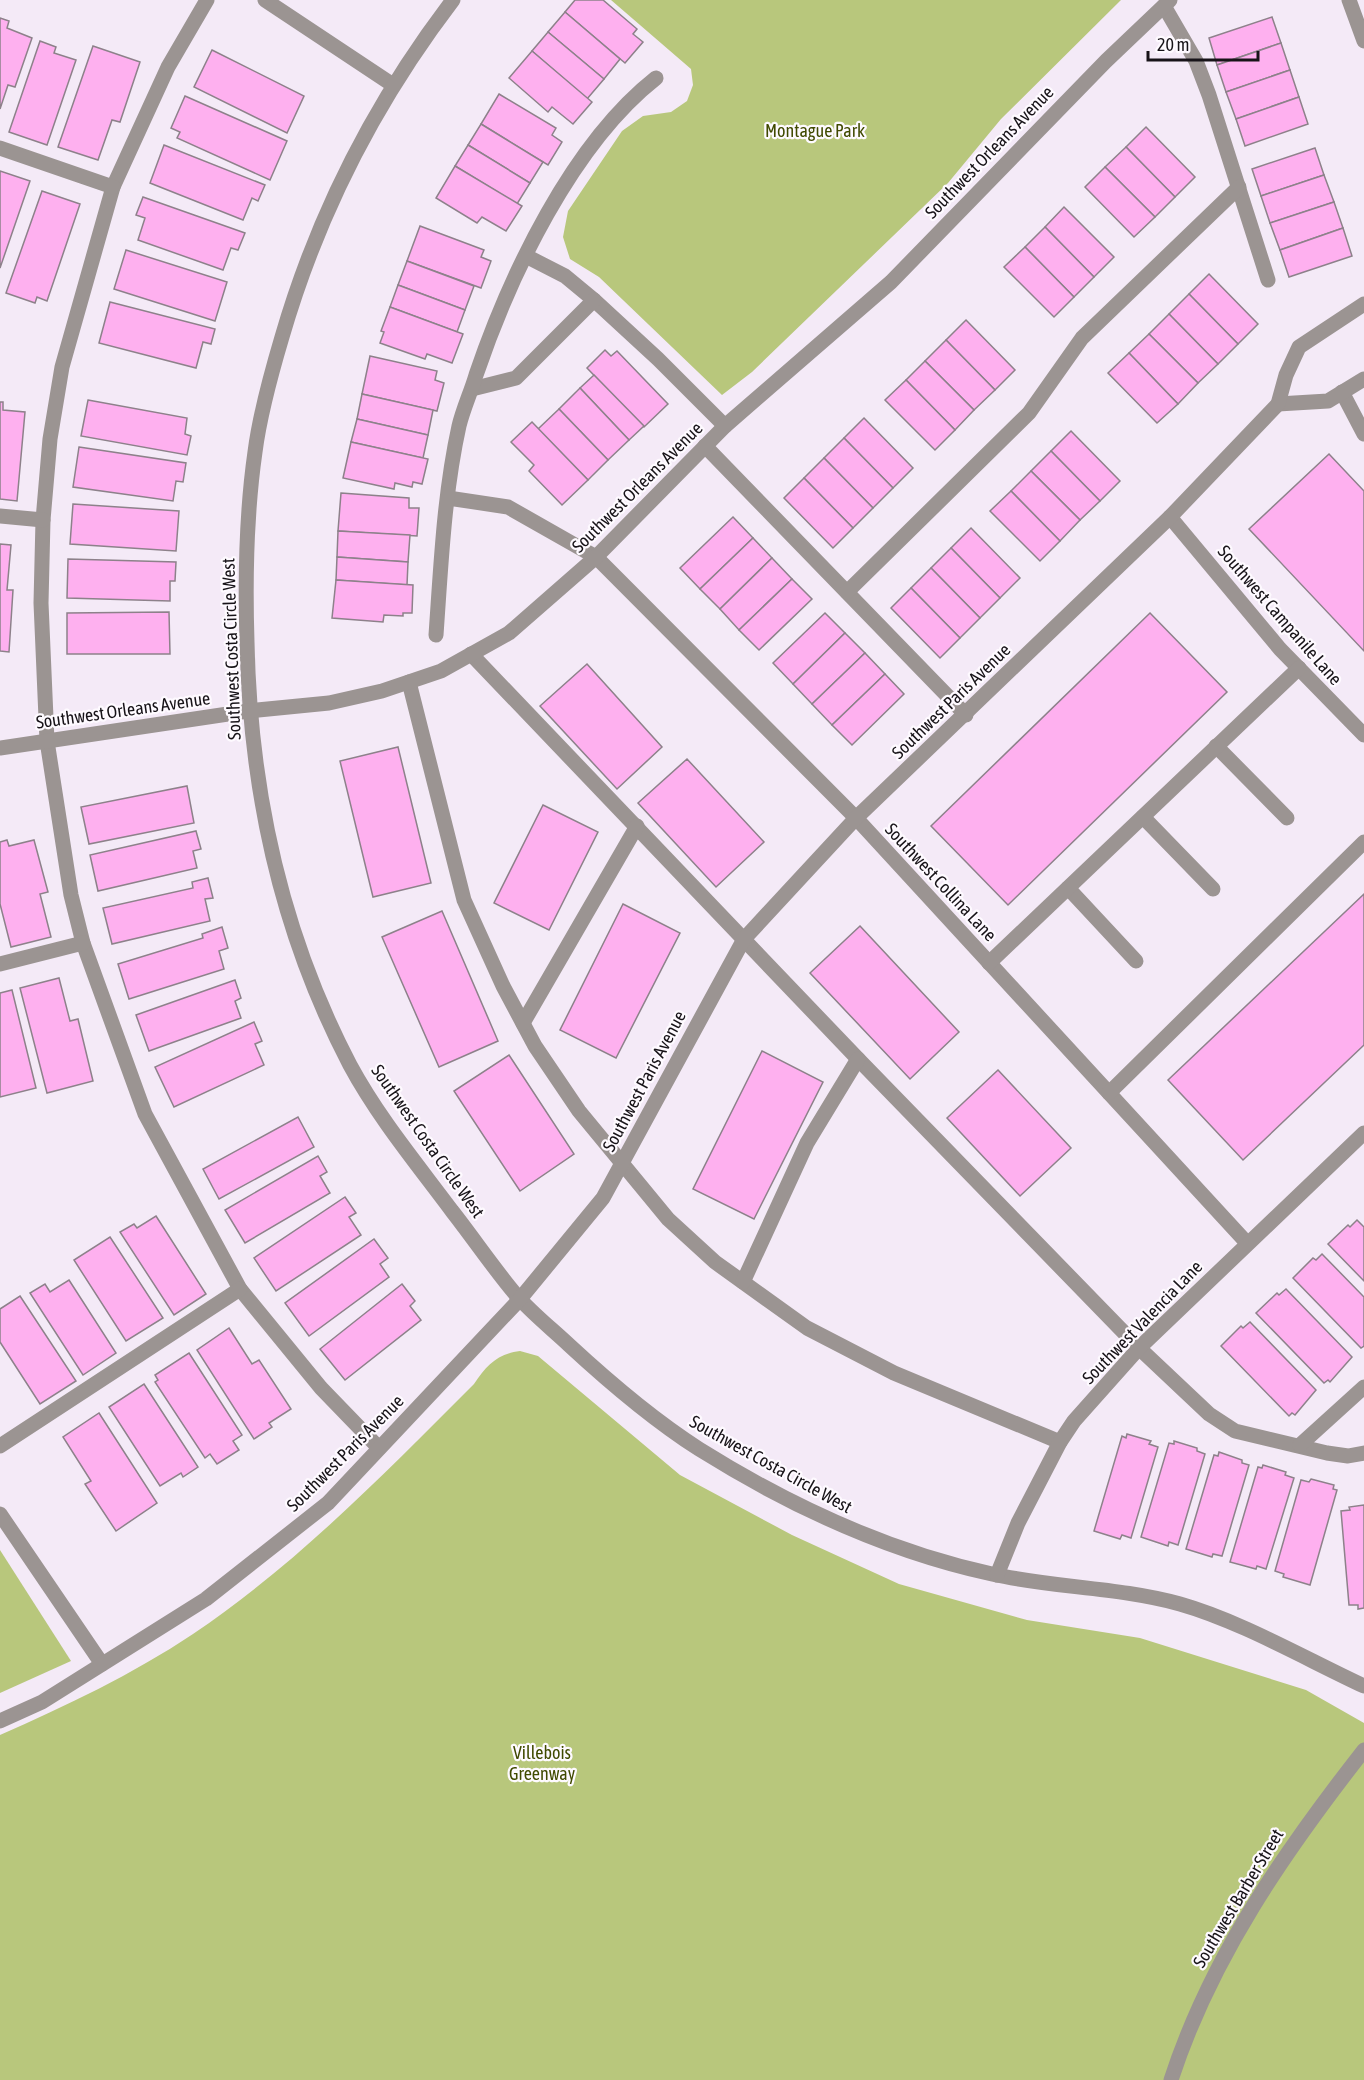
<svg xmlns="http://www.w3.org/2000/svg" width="1364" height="2080" font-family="'Asap Condensed',sans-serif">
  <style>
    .green { fill: #b8c77c }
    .building { fill: #feb0ef; stroke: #8d818a; stroke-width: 1.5 }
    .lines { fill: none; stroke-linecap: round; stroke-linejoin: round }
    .minor { stroke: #9b9492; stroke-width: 15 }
    .labels { text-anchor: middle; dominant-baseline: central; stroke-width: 4.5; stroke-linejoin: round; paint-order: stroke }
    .park-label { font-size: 18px; fill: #404a00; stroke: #fefaff }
    .street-label { font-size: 18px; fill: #171318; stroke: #fefaff }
  </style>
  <rect width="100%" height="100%" fill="#f4eaf7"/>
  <g class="green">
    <polygon points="611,0 1121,0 1001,119 948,183 752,372 722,395 599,277 570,259 563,237 568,211 622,131 643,116 671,112 687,101 693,85 691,69"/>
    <path d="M520,1351L538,1356L680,1475L792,1535L899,1584L1027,1620L1140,1638L1306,1690L1364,1723V2080H0V1735C66,1706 133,1674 193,1634C297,1564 385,1473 474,1384C487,1365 497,1354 520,1351Z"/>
    <polygon points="0,1550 71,1661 0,1693"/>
  </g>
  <g class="building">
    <polygon points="575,0 603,0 637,29 633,34 643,42 625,63 565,12"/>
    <polygon points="565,12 620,59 604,79 548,32"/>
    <polygon points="1272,17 1281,43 1217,65 1209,38"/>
    <polygon points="0,18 9,21 7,28 32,38 15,87 8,85 0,109"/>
    <polygon points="548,32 604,79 587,99 532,51"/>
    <polygon points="40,41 56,47 54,53 76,60 47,145 9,132"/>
    <polygon points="1281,43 1290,70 1226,92 1217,65"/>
    <polygon points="93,46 140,62 120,122 112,120 98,160 58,147"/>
    <polygon points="212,50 304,96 287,133 194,87"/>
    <polygon points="532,51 592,102 573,124 552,107 548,112 509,78"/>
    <polygon points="1290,70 1299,97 1236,119 1226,92"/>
    <polygon points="499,94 556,128 552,135 562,142 548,165 481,124"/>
    <polygon points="185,96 287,141 270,180 177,138 180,132 171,128"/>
    <polygon points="1299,97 1308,124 1245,146 1236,119"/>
    <polygon points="481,124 543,162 530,183 468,145"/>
    <polygon points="1146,127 1195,177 1175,197 1126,147"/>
    <polygon points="164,145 265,185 258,201 252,198 243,220 150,183"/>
    <polygon points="468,145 530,183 517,204 455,166"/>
    <polygon points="1126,147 1175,197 1155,217 1105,167"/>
    <polygon points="1315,148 1324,175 1261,196 1252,169"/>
    <polygon points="455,166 522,206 506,231 482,217 477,223 436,198"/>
    <polygon points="1105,167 1155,217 1134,237 1085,187"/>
    <polygon points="0,171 30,181 0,268"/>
    <polygon points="1324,175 1334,202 1270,223 1261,196"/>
    <polygon points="42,191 80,204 47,301 37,297 35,303 6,293"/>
    <polygon points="143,197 245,233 238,250 231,248 223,270 138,240 145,218 136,215"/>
    <polygon points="1334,202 1343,228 1280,250 1270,223"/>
    <polygon points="1064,207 1114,257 1094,277 1045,227"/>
    <polygon points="420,226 484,250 481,257 491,261 481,288 407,261"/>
    <polygon points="1045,227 1094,277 1074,297 1025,247"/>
    <polygon points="1343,228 1352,256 1289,277 1280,250"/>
    <polygon points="1025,247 1074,297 1054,317 1004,267"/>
    <polygon points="126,250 227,282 215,321 114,289"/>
    <polygon points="407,261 474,286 465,310 398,285"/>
    <polygon points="1209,274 1258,324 1238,344 1189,294"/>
    <polygon points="398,285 465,310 457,332 390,307"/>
    <polygon points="1189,294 1238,344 1218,364 1169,314"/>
    <polygon points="110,302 215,329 211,344 203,342 196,368 99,343"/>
    <polygon points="390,307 463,334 452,363 427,354 425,359 380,343 384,332 381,331"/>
    <polygon points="1169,314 1218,364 1198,383 1149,334"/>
    <polygon points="966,320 1015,370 995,390 946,340"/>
    <polygon points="1149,334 1198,383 1178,404 1129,353"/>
    <polygon points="946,340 995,390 974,410 925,361"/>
    <polygon points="605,350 611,356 617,351 668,404 644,427 587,368"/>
    <polygon points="1129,353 1178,404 1157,423 1108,373"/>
    <polygon points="370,356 437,371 435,380 444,383 437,411 362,394"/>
    <polygon points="925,361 974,410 955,430 906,380"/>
    <polygon points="594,375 644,426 629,440 580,388"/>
    <polygon points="906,380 955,430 935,450 885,400"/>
    <polygon points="580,388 629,440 608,460 559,409"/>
    <polygon points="362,394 433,410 428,435 357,419"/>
    <polygon points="88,400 187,418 185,434 191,436 187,455 81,436"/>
    <polygon points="0,402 3,402 3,410 25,412 17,501 0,499"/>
    <polygon points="559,409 608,460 588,480 538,429"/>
    <polygon points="864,418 913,468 893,488 844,438"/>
    <polygon points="357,419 428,435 423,458 351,442"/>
    <polygon points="532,422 588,480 562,505 529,471 534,465 511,442"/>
    <polygon points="1071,431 1120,481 1100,501 1051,451"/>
    <polygon points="844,438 893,488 873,508 824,458"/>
    <polygon points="351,442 428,459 422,484 413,482 412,487 395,483 394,489 343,478"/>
    <polygon points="79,447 186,463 183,482 176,481 173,501 73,487"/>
    <polygon points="1051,451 1100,501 1080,520 1031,471"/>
    <polygon points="1329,454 1364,491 1364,651 1249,529"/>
    <polygon points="824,458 873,508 853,528 804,478"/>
    <polygon points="1031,471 1080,520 1060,541 1011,491"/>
    <polygon points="804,478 853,528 833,548 784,498"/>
    <polygon points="1011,491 1060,541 1040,561 990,511"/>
    <polygon points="341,493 409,498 409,508 419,508 417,536 338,531"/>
    <polygon points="73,504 179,511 176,551 70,544"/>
    <polygon points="733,517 753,538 700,589 680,568"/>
    <polygon points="971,528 1020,578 1000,598 951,548"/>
    <polygon points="338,531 410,535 408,562 337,557"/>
    <polygon points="753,538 772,558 720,609 700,589"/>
    <polygon points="0,544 11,545 7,590 13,590 9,652 0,651"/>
    <polygon points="951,548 1000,598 980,618 931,568"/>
    <polygon points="337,557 408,562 407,585 336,580"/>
    <polygon points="772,558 792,579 739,630 720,609"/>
    <polygon points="68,559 176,562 175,581 170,581 170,601 67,598"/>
    <polygon points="931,568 980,618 960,638 911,588"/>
    <polygon points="792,579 812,599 759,650 739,630"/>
    <polygon points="336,580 413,585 412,613 403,613 403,616 384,615 383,622 332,618"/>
    <polygon points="911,588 960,638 940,658 891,608"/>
    <polygon points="169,612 170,654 67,654 67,613"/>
    <polygon points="825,613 845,633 793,684 773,663"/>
    <polygon points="1150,613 1227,692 1008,905 931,826"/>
    <polygon points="845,633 865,653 812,704 793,684"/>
    <polygon points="865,653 885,674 832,725 812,704"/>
    <polygon points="587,664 662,747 617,789 540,706"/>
    <polygon points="885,674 904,694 852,745 832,725"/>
    <polygon points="398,747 431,883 373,897 340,761"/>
    <polygon points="687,759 764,842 716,887 638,803"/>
    <polygon points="187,786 194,823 89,844 81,807"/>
    <polygon points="543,805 598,832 549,930 494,903"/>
    <polygon points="196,831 201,849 193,851 197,868 98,891 90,855"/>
    <polygon points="7,840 9,846 34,840 48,892 40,894 51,937 11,947 0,904 0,842"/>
    <polygon points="208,878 213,898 205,899 210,921 112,944 103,908 193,888 192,882"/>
    <polygon points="1364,894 1364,1045 1243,1160 1168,1080"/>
    <polygon points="623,904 680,933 616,1058 560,1030"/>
    <polygon points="442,911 498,1041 439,1067 382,937"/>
    <polygon points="860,926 959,1032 910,1079 810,973"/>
    <polygon points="222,927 228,948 219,951 224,969 129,999 118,964 203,938 202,934"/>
    <polygon points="59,978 70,1021 78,1019 93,1081 47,1093 20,988"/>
    <polygon points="235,980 241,998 235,1001 241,1018 149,1051 136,1015"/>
    <polygon points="12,990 36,1088 0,1097 0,993"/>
    <polygon points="254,1022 262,1041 255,1044 264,1065 174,1107 155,1067"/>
    <polygon points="762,1051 823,1082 754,1219 693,1189"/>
    <polygon points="509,1055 574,1154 520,1191 454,1091"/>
    <polygon points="998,1070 1071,1148 1020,1196 947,1118"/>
    <polygon points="298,1117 314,1147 219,1199 203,1169"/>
    <polygon points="318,1156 327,1172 320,1176 330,1193 245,1243 225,1210"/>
    <polygon points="345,1197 356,1213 349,1217 361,1235 276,1291 254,1258"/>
    <polygon points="156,1216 206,1294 174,1315 120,1232 134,1224 137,1228"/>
    <polygon points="1357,1220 1364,1227 1364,1281 1328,1244 1348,1225 1350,1227"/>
    <polygon points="110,1237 163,1318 126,1341 74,1260"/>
    <polygon points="374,1239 388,1258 380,1264 389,1277 309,1336 285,1303"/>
    <polygon points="1322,1254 1364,1297 1364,1346 1361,1348 1293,1278 1313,1258 1316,1260"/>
    <polygon points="69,1280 116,1353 83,1375 30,1293 45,1284 50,1292"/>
    <polygon points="402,1284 415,1301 410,1306 421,1320 345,1380 320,1349"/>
    <polygon points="1286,1289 1352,1357 1330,1382 1328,1380 1324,1383 1256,1313 1277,1293 1279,1295"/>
    <polygon points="20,1296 76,1381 40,1404 0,1342 0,1309"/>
    <polygon points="1250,1322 1316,1390 1295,1415 1292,1413 1289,1416 1221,1346 1241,1326 1243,1328"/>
    <polygon points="229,1328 252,1364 259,1360 291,1409 269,1423 272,1427 254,1439 197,1350"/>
    <polygon points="189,1353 242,1435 233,1441 239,1450 217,1464 210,1454 205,1458 155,1382 158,1380 155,1375"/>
    <polygon points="144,1384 198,1467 183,1477 181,1473 160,1486 109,1407"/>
    <polygon points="99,1413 157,1503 116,1531 85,1484 91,1481 63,1437"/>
    <polygon points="1127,1434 1151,1441 1149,1444 1158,1447 1131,1538 1122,1535 1120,1539 1094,1531 1122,1436 1126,1438"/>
    <polygon points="1174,1441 1197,1448 1197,1451 1205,1454 1178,1545 1169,1542 1168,1546 1141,1537 1169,1443 1174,1444"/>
    <polygon points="1219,1452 1242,1460 1242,1463 1249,1465 1222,1556 1213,1554 1212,1557 1186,1549 1214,1455 1218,1456"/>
    <polygon points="1263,1465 1286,1472 1285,1475 1294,1478 1266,1569 1257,1566 1256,1569 1230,1562 1258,1467 1262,1468"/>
    <polygon points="1311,1479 1334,1485 1333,1489 1337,1490 1310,1585 1283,1577 1284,1574 1275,1571 1301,1480 1309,1482"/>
    <polygon points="1364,1505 1364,1608 1358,1609 1358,1605 1349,1605 1341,1511 1350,1510 1349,1507"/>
  </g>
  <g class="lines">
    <g class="minor">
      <polyline points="207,0 168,67 113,187 62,367 50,439 43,520 41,603 47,741 71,895 83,943 145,1114 240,1289 321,1388 379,1448"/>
      <polyline points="265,0 393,85"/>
      <path d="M453,0C375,102 318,213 282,337C271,374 260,413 255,452C246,515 245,579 247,642C250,789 281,933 350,1065C378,1117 417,1164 452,1211C474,1239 494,1269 517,1296C533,1314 552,1329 569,1345C609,1382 652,1419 699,1449C790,1506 886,1551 992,1574C1054,1588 1118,1587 1180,1604C1240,1621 1306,1659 1364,1686"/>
      <polyline points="1349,0 1364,41"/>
      <polyline points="1164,6 1196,61 1209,95 1268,280"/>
      <polyline points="0,148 113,187"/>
      <polyline points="526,256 565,276 594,300 658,359 725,426"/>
      <polyline points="472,389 516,378 594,300"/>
      <polyline points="1342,392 1364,434"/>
      <polyline points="1278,404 1328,401 1364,379"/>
      <polyline points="705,446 966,715"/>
      <polyline points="448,498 508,507 596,557 856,818 1247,1243"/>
      <polyline points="0,516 43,520"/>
      <polyline points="1170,517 1280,649 1364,735"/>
      <polyline points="847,592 1029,413 1082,338 1239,187"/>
      <path d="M436,635C441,565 444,494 459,426C463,409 471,392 476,375C510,275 572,144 656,78"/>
      <polyline points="471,654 858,1059 1139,1348 1209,1414 1235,1431 1327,1453 1348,1456 1364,1453"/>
      <polyline points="409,682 464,900 503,986 535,1046 579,1111 668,1219 715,1262 807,1328 894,1373 1060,1442"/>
      <polyline points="1216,746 1287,818"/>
      <polyline points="0,748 248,711 329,703 382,691 441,671 509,633 596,557 725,426 891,282 1106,61 1170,0"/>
      <polyline points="1143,817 1213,889"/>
      <polyline points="1068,888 1136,961"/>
      <polyline points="989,963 1299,668"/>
      <polyline points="0,964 83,943"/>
      <polyline points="523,1023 637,826"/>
      <polyline points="1109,1093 1364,842"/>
      <polyline points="743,1282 807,1143 858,1059"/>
      <polyline points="1300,1445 1364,1387"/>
      <polyline points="0,1446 240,1289"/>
      <polyline points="0,1514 102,1664"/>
      <polyline points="997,1575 1018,1523 1060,1442 1074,1421 1139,1348 1364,1133"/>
      <polyline points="0,1721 42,1702 206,1599 328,1503 520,1299 603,1198 744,939 856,818 1170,517 1278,404 1286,375 1299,347 1364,304"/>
      <path d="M1171,2080C1211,1957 1285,1851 1364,1750"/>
    </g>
  </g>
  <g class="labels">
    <g class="park-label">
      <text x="815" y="130">Montague Park</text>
      <text x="542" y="1752">Villebois<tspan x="542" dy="21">Greenway</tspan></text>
    </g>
    <g class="street-label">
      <text transform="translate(989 152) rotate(-46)">Southwest Orleans Avenue</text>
      <text transform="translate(637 487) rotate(-45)">Southwest Orleans Avenue</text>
      <text transform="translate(1280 615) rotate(49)">Southwest Campanile Lane</text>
      <text transform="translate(231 649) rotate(-92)">Southwest Costa Circle West</text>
      <text transform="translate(951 701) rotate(-44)">Southwest Paris Avenue</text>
      <text transform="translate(123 710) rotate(-8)">Southwest Orleans Avenue</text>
      <text transform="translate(941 882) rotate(47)">Southwest Collina Lane</text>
      <text transform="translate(644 1081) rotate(-62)">Southwest Paris Avenue</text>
      <text transform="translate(428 1141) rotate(55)">Southwest Costa Circle West</text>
      <text transform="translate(1142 1322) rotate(-46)">Southwest Valencia Lane</text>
      <text transform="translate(345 1453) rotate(-45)">Southwest Paris Avenue</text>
      <text transform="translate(771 1464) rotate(29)">Southwest Costa Circle West</text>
      <text transform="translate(1238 1898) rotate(-59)">Southwest Barber Street</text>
    </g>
  </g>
  <path d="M1148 51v9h110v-9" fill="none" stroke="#171318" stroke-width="3"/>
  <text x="1157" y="51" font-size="18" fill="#171318" stroke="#fefaff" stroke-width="4.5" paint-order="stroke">20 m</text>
</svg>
